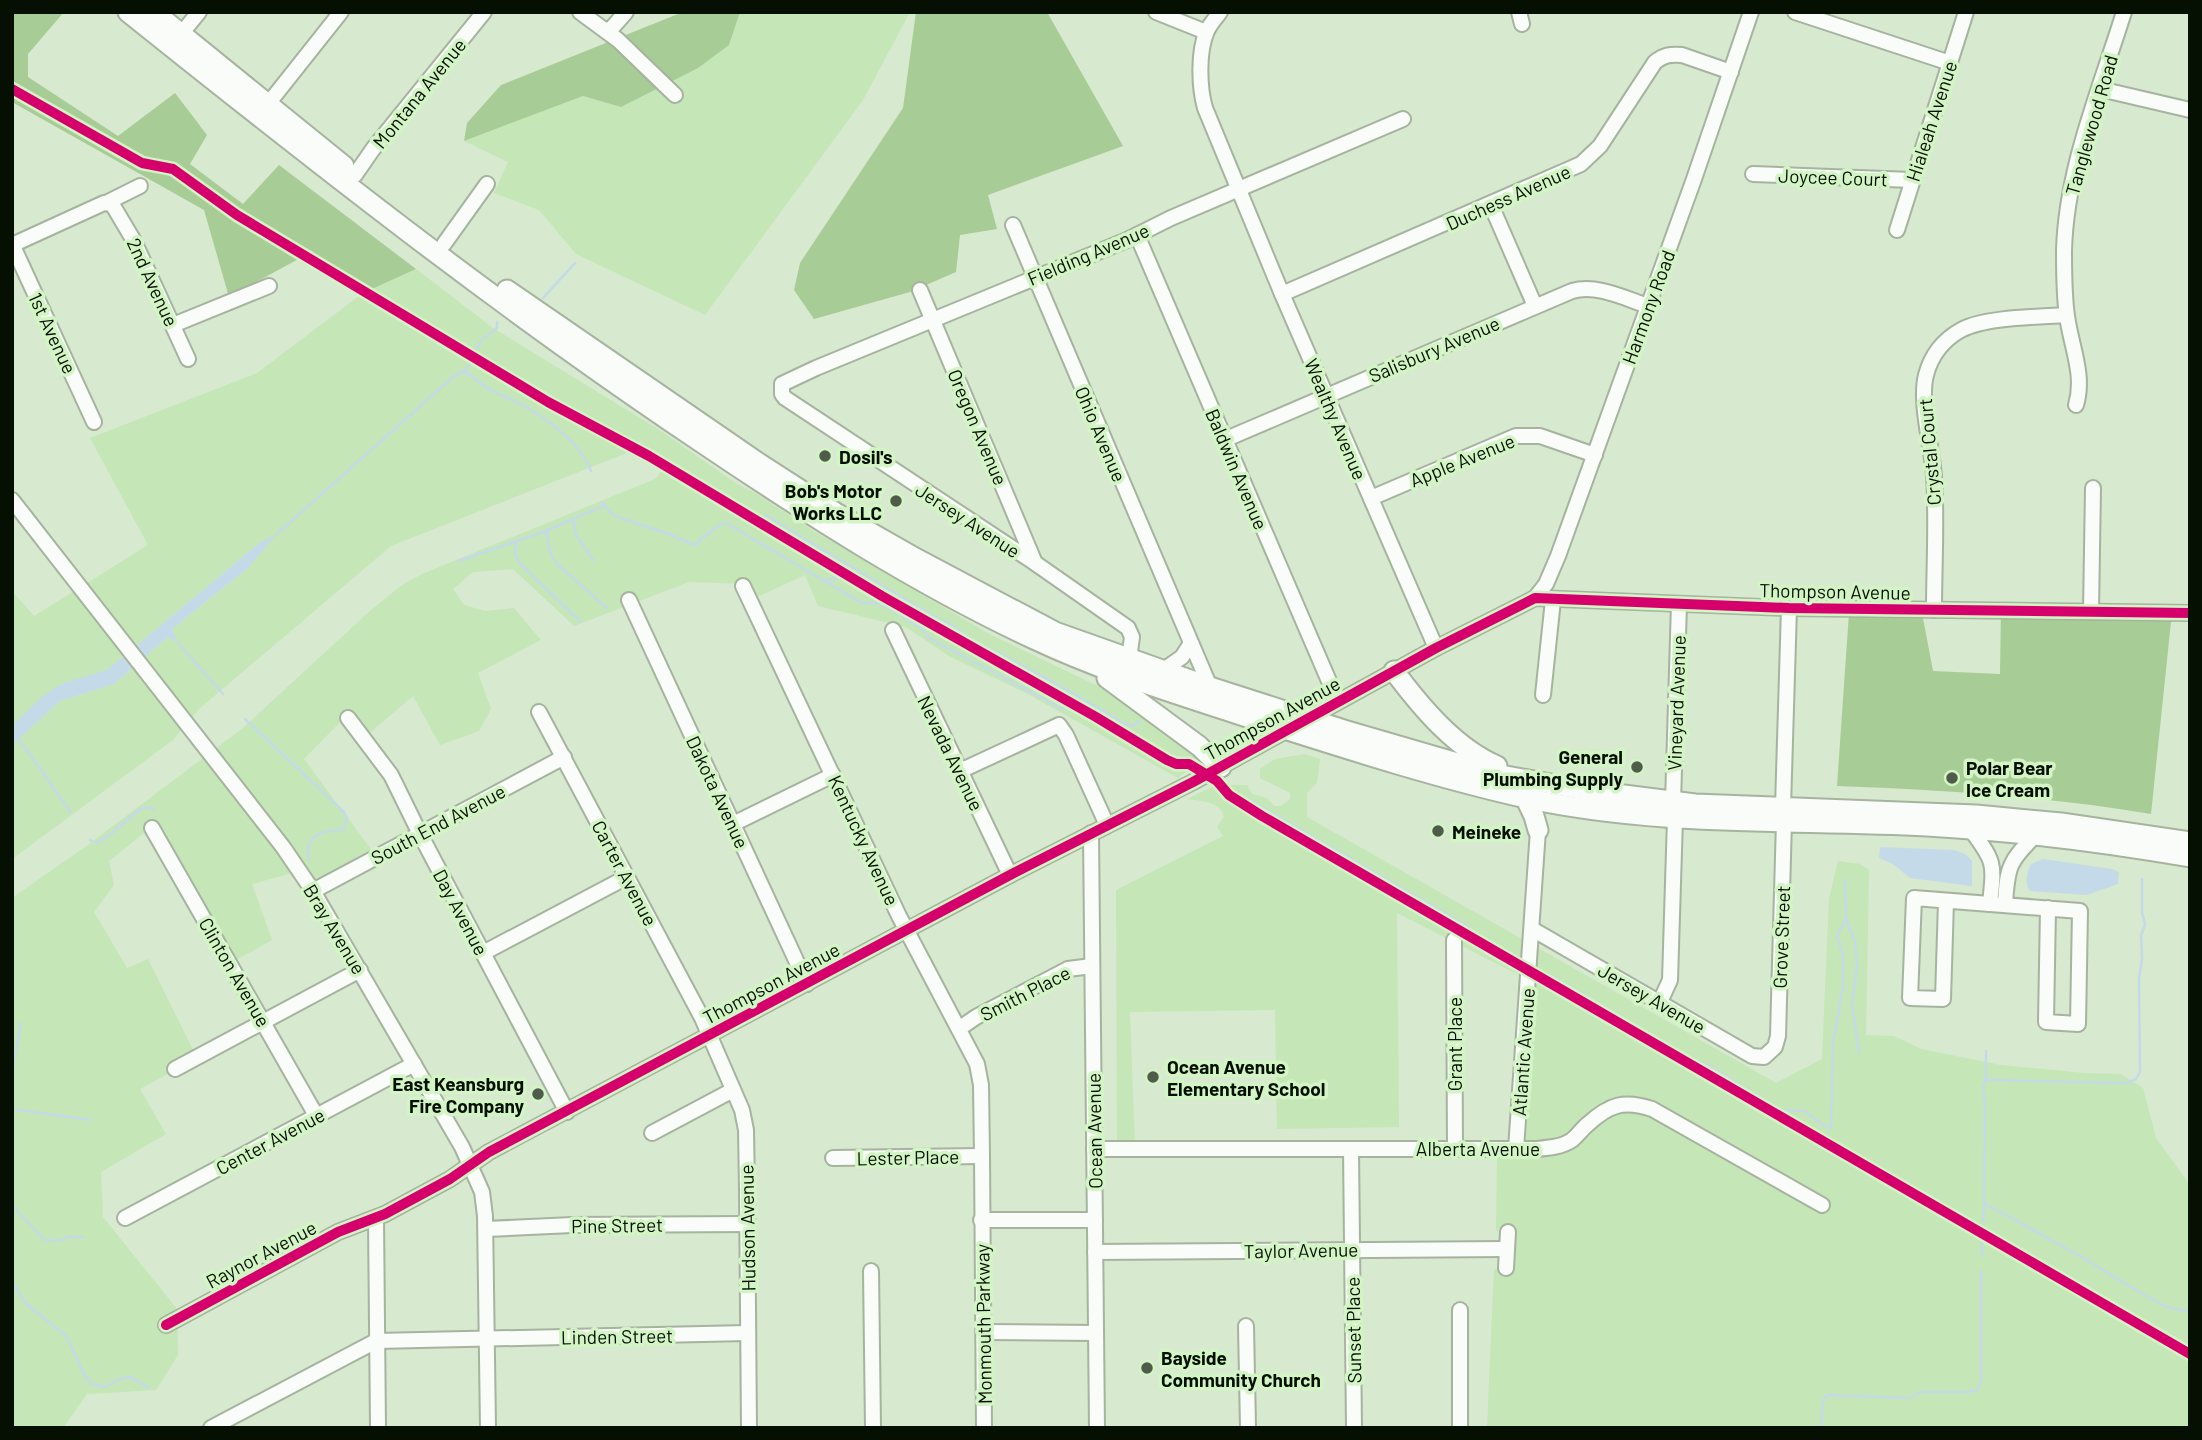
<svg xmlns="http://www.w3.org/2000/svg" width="2202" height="1440" font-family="Barlow,sans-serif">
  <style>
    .green { fill: #c5e6b6 }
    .forest { fill: #a7cc95 }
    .water { fill: #c5dae8 }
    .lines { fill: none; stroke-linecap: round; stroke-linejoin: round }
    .stream { stroke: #c5dae8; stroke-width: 2.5 }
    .minor-casing { stroke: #a6b39f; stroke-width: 18 }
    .highway-casing { stroke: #a6b39f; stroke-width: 23 }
    .minor { stroke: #f9fcf8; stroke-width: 14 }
    .highway { stroke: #f9fcf8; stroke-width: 19 }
    .cycleway-casing { stroke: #d3f4c4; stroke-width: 15 }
    .cycleway { stroke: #d6006c; stroke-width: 10 }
    .poi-dot { fill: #4f5c4a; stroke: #d3f4c4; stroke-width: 2.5 }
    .labels { text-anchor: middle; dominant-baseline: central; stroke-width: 7; stroke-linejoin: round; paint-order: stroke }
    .street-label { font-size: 19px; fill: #061002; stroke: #d3f4c4 }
    .poi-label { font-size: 19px; font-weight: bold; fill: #061002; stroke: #d3f4c4; text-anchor: start }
  </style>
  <rect width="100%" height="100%" fill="#d7e9cf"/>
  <g class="green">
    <polygon points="740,12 910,12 863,100 705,315 576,254 539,210 494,193 508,162 464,141 583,96 621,107 729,45"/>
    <path d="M416,269L493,328L658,429L737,484L755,493L812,530L991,635L1117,695L1192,749L1196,756L1195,764L1178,778L1026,693L949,656L906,627L818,606L805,575L755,598L748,584L689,582L574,626L513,569L473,572L453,589L464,605L485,611L514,608L541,640L478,673L491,709L479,731L440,745L413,696L366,736L347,715L304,759L376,856L311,893L299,871L252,884L272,940L227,965L149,829L109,861L114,885L94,912L127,968L148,959L197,1058L140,1089L166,1134L101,1172L103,1217L177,1309L178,1355L156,1390L87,1394L63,1428H12V898L85,847L243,728L371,610L402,585L422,574L655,479C671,465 652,452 637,449L391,546L199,709L173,740L12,859V745L60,701L114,684L168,637L177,642L172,629L248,568L258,544L108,669L90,677L61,684L12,725V591L34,616L148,545L90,438L257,373L363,293Z"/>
    <path d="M1305,754L1320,759L1317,783L1307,793V817L1776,1083L1822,1059L1829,899L1838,861L1860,864L1869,870L1866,1035L1894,1036L1921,1049L2001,1065L2084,1073L2121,1074L2143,1088L2156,1138L2190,1185V1428H1487L1494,1269L1511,1270L1513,1232L1496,1231L1497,1155L1525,1154L1535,983L1397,913L1399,1127L1277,1129L1275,1010L1130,1012L1135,1149H1117L1116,890L1223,836L1217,827L1224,817C1221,801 1201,801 1187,799L1225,781L1231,785H1247L1252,794L1267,798L1274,806H1281L1290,799V793L1260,778V769L1275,759Z"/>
  </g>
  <g class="forest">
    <polygon points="12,12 64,12 28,54 28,77 118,136 175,93 207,135 190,164 243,204 279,165 416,269 363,293 302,257 229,297 204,210 12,102"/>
    <polygon points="683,12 740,12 729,45 698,68 621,107 583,96 464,141 467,123 501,85"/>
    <polygon points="916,12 1047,12 1123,146 988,195 997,229 960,235 956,272 910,292 814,319 794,290 800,263 903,108"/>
    <path d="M2001,610L2172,612L2151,814C2046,796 1943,790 1837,786L1849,613H1922L1933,671L2000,674Z"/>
  </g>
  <g class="water">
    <path d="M277,534L248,568L172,629L178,643L168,637L114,684L60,701L12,745V725C27,712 42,694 60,685C71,679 94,675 108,669L258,544Z"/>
    <polygon points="1880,847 1954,850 1965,854 1972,861 1972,886 1910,878 1893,864 1879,858"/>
    <path d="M2043,859L2112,869L2119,872L2118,884L2087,895L2030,891C2024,883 2027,872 2031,864Z"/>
  </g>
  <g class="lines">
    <g class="stream">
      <polyline points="543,298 575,263"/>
      <path d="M463,372C474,376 480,384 490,390C498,394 507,397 515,401C542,415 581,442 591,471"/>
      <path d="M602,502L611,513L620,518L669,534L694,545L698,544L699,540C709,536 716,524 726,523L862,603H878L887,607L921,628L930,639L1065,710"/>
      <path d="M765,515L940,620C954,624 963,635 976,642C1027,666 1075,695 1123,723L1132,726L1139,721"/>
      <polyline points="573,519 576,535 594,561"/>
      <polyline points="546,531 550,552 556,563 607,608"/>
      <path d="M277,534L454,376C479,364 467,361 479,344C483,337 491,334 497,328V322"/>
      <polyline points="516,541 515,554 520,564 581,622"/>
      <polyline points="459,561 546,531 605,505"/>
      <polyline points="825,580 842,578"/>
      <polyline points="178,643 223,694"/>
      <path d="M245,719L344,812L347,818L343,830C323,830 303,835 309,859"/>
      <polyline points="19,739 71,813"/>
      <polyline points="1250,800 1469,927"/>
      <polyline points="90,840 96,843 111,834 135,813 143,808 151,807 154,811"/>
      <polyline points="1846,919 1855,941 1857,967 1852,1004 1859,1053"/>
      <polyline points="1550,975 1693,1059 1711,1067 1781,1110 1804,1111 1828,1128 1831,1128 1833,1042 1843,988 1843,956 1837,936 1846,919 1845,880"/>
      <polyline points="1986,1051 1986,1080"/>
      <polyline points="12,1070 21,1023"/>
      <polyline points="12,1109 91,1120"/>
      <polyline points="12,1205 44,1240 58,1241 68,1237 83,1237"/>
      <polyline points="1984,1205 1985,1106 1983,1085 1986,1080 2127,1083 2136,1079 2140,1072 2139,978 2142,960 2141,935 2145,925 2142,912 2142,879"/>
      <polyline points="1983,1222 1984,1205 1986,1204 2080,1256 2139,1292 2167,1307 2190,1312"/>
      <polyline points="1982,1255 1982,1241"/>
      <polyline points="12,1281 25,1303 66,1336 84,1374 90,1383 104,1387 122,1378 131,1377 149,1388"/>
      <polyline points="1821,1428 1823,1400 1828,1395 1909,1398 1921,1392 1970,1392 1978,1389 1981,1380 1981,1271"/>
    </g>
    <g class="minor-casing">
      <g id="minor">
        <polyline points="580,12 618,40 675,95"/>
        <polyline points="1156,12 1206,32"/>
        <path d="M1220,12C1216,18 1210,24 1207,31C1198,51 1199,87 1205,108L1282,294L1436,648"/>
        <polyline points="1519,12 1522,24"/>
        <polyline points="1795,12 1950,63"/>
        <polyline points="605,30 611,29 626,12"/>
        <polyline points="181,34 199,12"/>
        <polyline points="2100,89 2190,110"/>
        <polyline points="268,104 341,12"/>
        <polyline points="1753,174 1912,180"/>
        <polyline points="355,175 373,149 484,12"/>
        <polyline points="108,202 140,186"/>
        <polyline points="1491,205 1535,306"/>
        <polyline points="1013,225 1210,687"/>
        <polyline points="1897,230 1966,12"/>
        <polyline points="1137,235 1338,702"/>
        <polyline points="12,244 94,422"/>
        <polyline points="444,244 487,184"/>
        <polyline points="12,245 104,203 112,204 134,241 188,359"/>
        <polyline points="920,290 1035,563"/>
        <path d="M1282,294L1581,164L1600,146L1655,62C1664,55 1670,54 1682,55L1731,72"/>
        <polyline points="173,325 269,286"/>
        <path d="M2076,405C2085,375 2071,346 2067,316C2064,295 2064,272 2064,251C2066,169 2100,89 2124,12"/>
        <path d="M1224,440L1572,291C1597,284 1624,298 1648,306"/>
        <polyline points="1371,498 1516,436 1540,436 1595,455"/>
        <polyline points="12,500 283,847 313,891 462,1147 482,1192 485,1216 488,1428"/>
        <polyline points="743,586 899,916 977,1064 981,1085 982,1156 984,1428"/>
        <polyline points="1535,598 1546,584 1558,556 1694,179 1751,12"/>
        <polyline points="629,600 807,984"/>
        <path d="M1934,610C1934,566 1937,520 1934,476C1932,447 1919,402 1926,375C1931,356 1943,340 1961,330C1985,317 2038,317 2066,315"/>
        <polyline points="2091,612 2093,488"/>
        <polyline points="893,630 1010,875"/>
        <polyline points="1129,659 1132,637 1128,628 1035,563 785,398 782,394 782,384 816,368 1127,240 1171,218 1403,119"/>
        <polyline points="1162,671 1182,657 1191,643"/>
        <polyline points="1543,695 1553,600"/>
        <polyline points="539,712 702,1018 742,1110 746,1130 747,1190 749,1428"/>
        <polyline points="348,718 391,775 420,834 567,1112"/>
        <polyline points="960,771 1059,725 1066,735 1107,825"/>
        <polyline points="1673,802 1679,604"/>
        <polyline points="1783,807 1789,608"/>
        <polyline points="733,824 833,775"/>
        <polyline points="152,828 317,1117"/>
        <path d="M1971,830C1996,863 1994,864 1990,904"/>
        <polyline points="1091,833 1097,1428"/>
        <polyline points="313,891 564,757"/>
        <polyline points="1946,901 1943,999 1910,998 1914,898 2080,911 2078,1024 2046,1022 2048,908"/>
        <path d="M2005,905C2007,867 2009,861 2036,835"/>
        <polyline points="1532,929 1752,1056 1764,1057 1775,1047 1778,1036 1784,821"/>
        <polyline points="1454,940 1455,1148"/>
        <polyline points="483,953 627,877"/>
        <polyline points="1660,1002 1670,980 1675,818"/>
        <polyline points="960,1028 976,1017 1068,969 1092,966"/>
        <polyline points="175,1069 360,970"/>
        <polyline points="652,1133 733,1090"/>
        <path d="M1094,1149H1536C1548,1148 1562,1147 1572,1140C1578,1135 1582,1129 1588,1124C1610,1104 1624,1100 1652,1109L1822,1205"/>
        <polyline points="1351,1149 1354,1428"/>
        <polyline points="1516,1149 1538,830"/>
        <polyline points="833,1158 982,1156"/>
        <polyline points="125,1218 414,1064"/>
        <polyline points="376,1218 378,1428"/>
        <polyline points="981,1220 1095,1220"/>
        <polyline points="486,1229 572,1225 748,1224"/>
        <polyline points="1095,1252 1507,1249"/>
        <polyline points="1506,1268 1508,1232"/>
        <polyline points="871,1271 873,1428"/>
        <polyline points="1460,1310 1460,1428"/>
        <polyline points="166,1325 338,1232 385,1214 450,1179 489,1152 1010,875 1193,782 1436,648 1535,598 1789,608 2190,613"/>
        <polyline points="1246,1326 1248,1428"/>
        <polyline points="984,1332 1096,1333"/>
        <polyline points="211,1428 376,1341 748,1333"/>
      </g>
    </g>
    <g class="highway-casing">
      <g id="highway">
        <path d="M128,12C314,161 501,308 698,440C806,513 916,584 1034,639C1104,672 1177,694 1250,718C1341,747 1433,777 1526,798C1657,827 1794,819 1927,826C2015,831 2103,842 2190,857"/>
        <polyline points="154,12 344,166"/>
        <polyline points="507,290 760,464 836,513 917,559 1055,632 1210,687 1344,730 1495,774 1584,790 1695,804 1976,815 2061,823 2190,842"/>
        <path d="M1394,671C1421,707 1455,748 1497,766"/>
        <polyline points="1107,678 1199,746 1221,767"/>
        <polyline points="1525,797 1534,816 1538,830"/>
      </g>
    </g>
    <use href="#minor" class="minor"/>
    <use href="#highway" class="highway"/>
    <g class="cycleway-casing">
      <g id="cycleway">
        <polyline points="12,89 142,163 173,169 237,215 548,402 649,456 882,596 1096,717 1167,760 1176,764 1189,764 1217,781 1229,795 1262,816 2190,1354"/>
        <polyline points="166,1325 338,1232 385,1214 450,1179 489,1152 1010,875 1193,782 1436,648 1535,598 1789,608 2190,613"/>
      </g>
    </g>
    <use href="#cycleway" class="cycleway"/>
  </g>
  <g class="poi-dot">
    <circle cx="825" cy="456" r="7"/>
    <circle cx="896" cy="501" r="7"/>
    <circle cx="1637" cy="767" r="7"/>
    <circle cx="1952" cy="778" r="7"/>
    <circle cx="1438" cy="831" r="7"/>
    <circle cx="1153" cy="1077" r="7"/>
    <circle cx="538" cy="1094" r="7"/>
    <circle cx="1147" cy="1368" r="7"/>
  </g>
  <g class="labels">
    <g class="street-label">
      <text transform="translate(419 93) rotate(-51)">Montana Avenue</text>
      <text transform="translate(1931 121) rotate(-72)">Hialeah Avenue</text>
      <text transform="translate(2091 125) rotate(-74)">Tanglewood Road</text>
      <text transform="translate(1833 177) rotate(2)">Joycee Court</text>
      <text transform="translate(1508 197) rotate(-24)">Duchess Avenue</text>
      <text transform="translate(1088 254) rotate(-23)">Fielding Avenue</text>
      <text transform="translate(153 282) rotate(65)">2nd Avenue</text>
      <text transform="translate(1648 307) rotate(-70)">Harmony Road</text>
      <text transform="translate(53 333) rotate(65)">1st Avenue</text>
      <text transform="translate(1434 349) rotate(-23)">Salisbury Avenue</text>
      <text transform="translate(1336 419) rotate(67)">Wealthy Avenue</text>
      <text transform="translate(978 427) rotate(67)">Oregon Avenue</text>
      <text transform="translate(1101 434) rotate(67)">Ohio Avenue</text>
      <text transform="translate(1929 452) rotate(-95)">Crystal Court</text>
      <text transform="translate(1462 460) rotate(-22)">Apple Avenue</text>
      <text transform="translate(1237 469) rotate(67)">Baldwin Avenue</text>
      <text transform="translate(968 520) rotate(33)">Jersey Avenue</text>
      <text transform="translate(1835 591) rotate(1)">Thompson Avenue</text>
      <text transform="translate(1676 703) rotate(-88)">Vineyard Avenue</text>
      <text transform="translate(1272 718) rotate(-29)">Thompson Avenue</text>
      <text transform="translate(951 753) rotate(64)">Nevada Avenue</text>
      <text transform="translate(718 792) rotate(65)">Dakota Avenue</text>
      <text transform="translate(438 824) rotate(-28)">South End Avenue</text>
      <text transform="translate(864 840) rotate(65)">Kentucky Avenue</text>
      <text transform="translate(625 873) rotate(62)">Carter Avenue</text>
      <text transform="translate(461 912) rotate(62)">Day Avenue</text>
      <text transform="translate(335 929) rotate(59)">Bray Avenue</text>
      <text transform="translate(1781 937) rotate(-88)">Grove Street</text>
      <text transform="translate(235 972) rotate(60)">Clinton Avenue</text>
      <text transform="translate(771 983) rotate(-28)">Thompson Avenue</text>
      <text transform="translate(1025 993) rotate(-27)">Smith Place</text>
      <text transform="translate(1652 998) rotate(30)">Jersey Avenue</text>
      <text transform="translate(1454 1044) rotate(-90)">Grant Place</text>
      <text transform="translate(1523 1052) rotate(-86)">Atlantic Avenue</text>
      <text transform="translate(1094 1131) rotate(-91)">Ocean Avenue</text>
      <text transform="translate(270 1141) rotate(-28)">Center Avenue</text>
      <text x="1478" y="1148">Alberta Avenue</text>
      <text transform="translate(908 1157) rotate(-1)">Lester Place</text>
      <text transform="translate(617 1225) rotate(-1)">Pine Street</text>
      <text transform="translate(747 1228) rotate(-91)">Hudson Avenue</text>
      <text transform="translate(1301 1250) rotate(-1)">Taylor Avenue</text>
      <text transform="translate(261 1254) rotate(-28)">Raynor Avenue</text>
      <text transform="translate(983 1324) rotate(-91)">Monmouth Parkway</text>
      <text transform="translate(1353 1330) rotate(-91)">Sunset Place</text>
      <text transform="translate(617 1336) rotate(-1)">Linden Street</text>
    </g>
    <g class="poi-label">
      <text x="839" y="456">Dosil's</text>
      <text x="882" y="490" text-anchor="end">Bob's Motor<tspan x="882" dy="22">Works LLC</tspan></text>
      <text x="1623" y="756" text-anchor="end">General<tspan x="1623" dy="22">Plumbing Supply</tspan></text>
      <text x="1966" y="767">Polar Bear<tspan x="1966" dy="22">Ice Cream</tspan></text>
      <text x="1452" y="831">Meineke</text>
      <text x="1167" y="1066">Ocean Avenue<tspan x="1167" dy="22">Elementary School</tspan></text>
      <text x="524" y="1083" text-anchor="end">East Keansburg<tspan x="524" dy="22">Fire Company</tspan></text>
      <text x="1161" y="1357">Bayside<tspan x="1161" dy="22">Community Church</tspan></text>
    </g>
  </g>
  <rect width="2202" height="1440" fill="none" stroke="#061002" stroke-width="28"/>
</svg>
